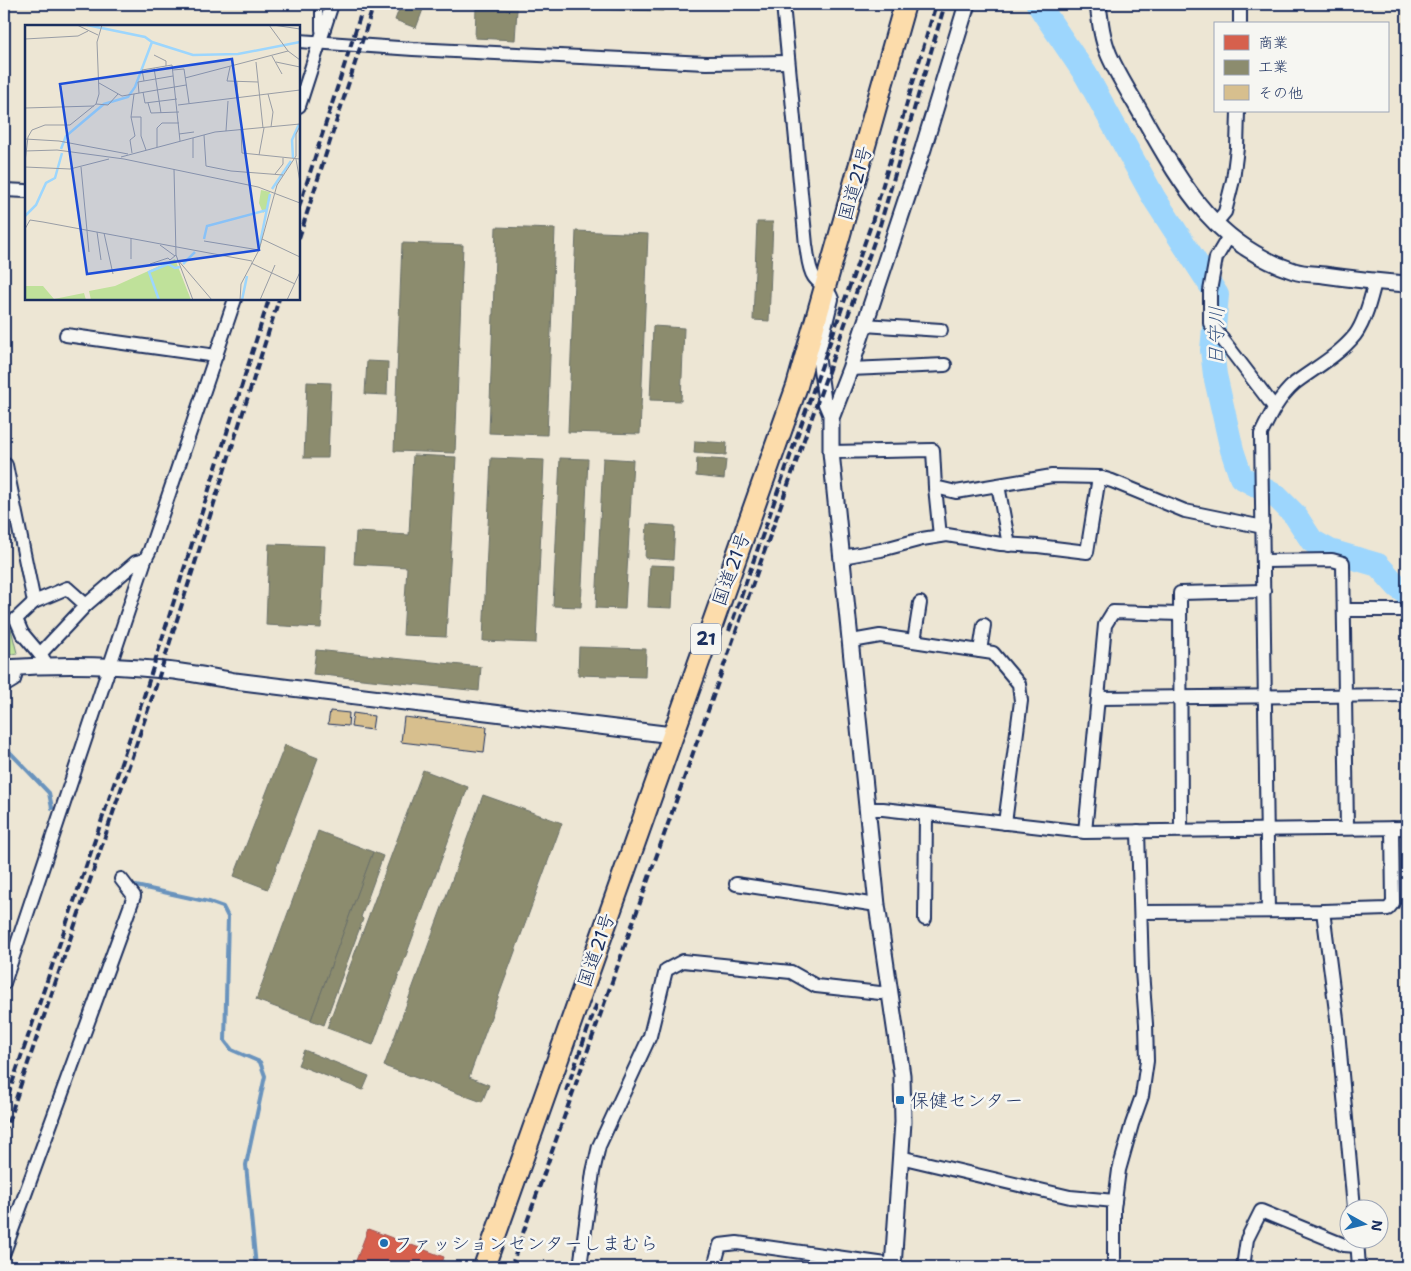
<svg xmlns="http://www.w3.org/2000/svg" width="1411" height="1271" font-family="'Shantell Sans','Klee One',sans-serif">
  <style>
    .green { fill: #bfe19a; stroke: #6d887c }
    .shops { fill: #d6604d; stroke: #9e5152 }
    .industry { fill: #8c8c6e; stroke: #6a7069 }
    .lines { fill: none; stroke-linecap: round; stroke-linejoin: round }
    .stream { stroke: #6993bd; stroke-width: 4 }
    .river { stroke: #9dd6fd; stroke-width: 24 }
    .building { fill: #d7bf8e; stroke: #1b2f5e }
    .service-casing { stroke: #1b2f5e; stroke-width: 10 }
    .minor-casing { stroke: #1b2f5e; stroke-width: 16 }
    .tertiary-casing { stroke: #1b2f5e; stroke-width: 19 }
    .trunk-casing { stroke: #1b2f5e; stroke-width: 24 }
    .service { stroke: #f6f6f2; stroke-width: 6 }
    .minor { stroke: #f6f6f2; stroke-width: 12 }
    .tertiary { stroke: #f6f6f2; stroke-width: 15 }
    .trunk { stroke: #fcdcab; stroke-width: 20 }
    .rail { stroke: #1b2f5e; stroke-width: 4; stroke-dasharray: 8 4; stroke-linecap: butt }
    .poi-dot { fill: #1f6fb2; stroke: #f6f6f2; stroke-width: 2 }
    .labels { text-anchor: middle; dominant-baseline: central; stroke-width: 5; stroke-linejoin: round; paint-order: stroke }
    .shield { fill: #f6f6f2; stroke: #5d6b8a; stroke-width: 1 }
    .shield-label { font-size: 18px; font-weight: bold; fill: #1b2f5e }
    .street-label { font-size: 19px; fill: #1b2f5e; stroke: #f6f6f2 }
    .poi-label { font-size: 19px; fill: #1b2f5e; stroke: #f6f6f2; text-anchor: start }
    .water-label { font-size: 20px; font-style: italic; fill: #3c5986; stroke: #f6f6f2 }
    .inset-river { fill: none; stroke: #9dd6fd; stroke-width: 2.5 }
    .inset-road { fill: none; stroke: #999da5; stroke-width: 1 }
    .view { fill: #1d4ed8; fill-opacity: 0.15; stroke: #1d4ed8; stroke-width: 2.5 }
    .inset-edge { fill: none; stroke: #1b2f5e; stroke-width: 2.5 }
  </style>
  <rect width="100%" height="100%" fill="#ede6d4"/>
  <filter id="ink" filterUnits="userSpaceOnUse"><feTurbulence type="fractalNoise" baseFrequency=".02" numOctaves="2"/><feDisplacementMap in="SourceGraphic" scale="10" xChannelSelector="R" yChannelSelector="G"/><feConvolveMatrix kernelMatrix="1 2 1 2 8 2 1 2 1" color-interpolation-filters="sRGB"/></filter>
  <g filter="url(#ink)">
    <polygon class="green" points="4,601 17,653 4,656"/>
    <polygon class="shops" points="368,1229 444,1257 441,1267 359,1267 354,1266"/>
    <g class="industry">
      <polygon points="401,4 425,4 416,28 395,20"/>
      <polygon points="451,4 523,4 523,7"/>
      <polygon points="550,4 665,4 664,11 550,8"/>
      <polygon points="476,8 517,10 515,40 475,38"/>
      <polygon points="757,222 773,222 769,321 753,320"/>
      <polygon points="496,227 555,229 547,435 489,433"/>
      <polygon points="576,231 648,234 640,434 568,432"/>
      <polygon points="402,243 463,245 455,453 394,451"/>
      <polygon points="653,326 684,328 681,401 650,400"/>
      <polygon points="367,361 388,362 387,395 365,394"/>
      <polygon points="307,382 331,383 328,458 304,458"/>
      <polygon points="695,441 727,443 726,455 694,453"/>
      <polygon points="413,455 456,457 446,637 403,635 407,567 354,564 356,532 409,535"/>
      <polygon points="491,458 544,460 536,643 483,641"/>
      <polygon points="560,458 588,459 581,607 553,606"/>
      <polygon points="603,458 633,460 625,609 596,608"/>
      <polygon points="697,458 726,460 724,479 696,476"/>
      <polygon points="647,524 675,526 673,560 645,558"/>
      <polygon points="269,544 325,546 321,628 266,625"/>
      <polygon points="650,565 674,566 672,608 648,607"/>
      <polygon points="579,647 646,649 645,677 578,675"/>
      <polygon points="316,650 481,667 479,691 313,674"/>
      <polygon points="285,745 318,758 268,889 234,876"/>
      <polygon points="423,770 468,787 373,1045 327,1028"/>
      <polygon points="483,795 562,823 469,1077 489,1085 482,1102 384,1066"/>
      <polygon points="318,831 373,852 311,1020 256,1000"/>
      <polygon points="373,852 383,856 361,917 363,919 324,1025 311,1020"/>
      <polygon points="304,1050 369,1076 363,1090 298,1065"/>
    </g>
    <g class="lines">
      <g class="stream">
        <polyline points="4,746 49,793 52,808"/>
        <polyline points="136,886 209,902 223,907 228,917 225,1041 232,1050 260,1062 265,1076 246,1165 256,1267"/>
      </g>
      <polyline class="river" points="1038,4 1086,75 1154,198 1217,295 1212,350 1215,375 1232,450 1241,477 1276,496 1295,515 1312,541 1330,551 1378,565 1398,587 1407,593"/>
    </g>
    <g class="building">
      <polygon points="330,711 349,713 348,726 328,724"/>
      <polygon points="353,713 374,716 372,730 351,727"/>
      <polygon points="404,717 487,727 484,752 401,742"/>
    </g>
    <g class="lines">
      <g class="service-casing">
        <polyline id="service" points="319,30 319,4"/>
      </g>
      <g class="minor-casing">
        <g id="minor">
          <path d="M783,4L806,245C808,255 808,268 814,277C820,285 829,289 832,299L818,355L825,404L831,418"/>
          <polyline points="1240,24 1240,4"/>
          <polyline points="299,41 413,49 706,63 788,62"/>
          <polyline points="299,106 332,4"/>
          <polyline points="4,190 26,191"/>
          <polyline points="1215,224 1225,212 1233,180 1237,148 1238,111"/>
          <polyline points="1229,236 1216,258 1210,291 1210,323 1274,407"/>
          <polyline points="864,325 941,330"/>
          <polyline points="66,335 216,356"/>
          <polyline points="850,369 945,365"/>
          <polyline points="831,452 933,450 935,487 956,492 1052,476 1099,477"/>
          <polyline points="6,465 34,602 16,619 22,633 43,658 45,665"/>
          <polyline points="998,485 1009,545"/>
          <polyline points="935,487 940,536"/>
          <polyline points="842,557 881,550 922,539 947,535 1001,544 1038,546 1087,552 1099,477 1112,481 1185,511 1263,527"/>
          <polyline points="1263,561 1332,560 1343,563 1347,828"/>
          <polyline points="34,602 67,588 86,605"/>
          <polyline points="1344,610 1407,610"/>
          <polyline points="852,641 880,636 993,653 1019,684 1021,701 1005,823"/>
          <polyline points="914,641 920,603"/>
          <polyline points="980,651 984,625"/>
          <polyline points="40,654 86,605 136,562 145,560"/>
          <polyline points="4,686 14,680 17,667"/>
          <polyline points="1098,698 1407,695"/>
          <polyline points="869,809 883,809 1085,832 1407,828"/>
          <polyline points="1181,830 1180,593 1264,591"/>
          <polyline points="1085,832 1105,625 1113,612 1180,614"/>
          <polyline points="736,884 877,905"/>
          <path d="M1268,911L1261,434C1270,415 1279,397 1295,383C1315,368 1339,355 1355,335C1365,322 1371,298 1375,282"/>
          <polyline points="1323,911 1337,1019 1354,1208"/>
          <polyline points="1141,912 1323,911 1388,909 1393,903 1392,828"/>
          <polyline points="925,919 926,814"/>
          <polyline points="4,983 145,560 150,550 235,299"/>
          <polyline points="900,1157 1070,1197 1115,1201"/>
          <polyline points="1357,1240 1359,1267"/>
          <polyline points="4,1252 134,896 121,879"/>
          <polyline points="580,1267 593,1172 599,1146 650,1036 666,970 683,961 791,972 816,986 880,993 890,992"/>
          <polyline points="714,1267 720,1245 737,1243 893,1265"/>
          <polyline points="1114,1267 1114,1208 1119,1170 1132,1124 1142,1096 1147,1061 1146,1024 1142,971 1138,831"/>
          <polyline points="1243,1267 1247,1239 1261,1211 1344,1245 1357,1246"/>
        </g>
      </g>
      <g class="tertiary-casing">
        <g id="tertiary">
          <path d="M1098,4C1100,21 1102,39 1109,55C1119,78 1134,100 1146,122C1184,189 1217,246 1294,271C1303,274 1315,274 1324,275C1352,279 1379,282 1407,284"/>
          <path d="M4,668C57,664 111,665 164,670C188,672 212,677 235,681L672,735"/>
          <polyline points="893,1267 903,1122 902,1075 877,905 831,452 831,418 850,369 923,149 967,4"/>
        </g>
      </g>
      <g class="trunk-casing">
        <polyline id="trunk" points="484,1267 797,386 905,4"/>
      </g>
      <use href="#service" class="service"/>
      <use href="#minor" class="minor"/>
      <use href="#tertiary" class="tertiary"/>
      <use href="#trunk" class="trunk"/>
      <g class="rail">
        <polyline points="299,207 364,4"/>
        <polyline points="299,238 374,4"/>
        <polyline points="729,631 872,222 936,4"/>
        <polyline points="566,1091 597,1003"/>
        <polyline points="4,1107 145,693 269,299"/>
        <polyline points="4,1134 154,692 279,299"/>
        <polyline points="511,1267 880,225 945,4"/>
      </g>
    </g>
  </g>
  <g class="poi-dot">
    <rect x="895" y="1095" width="10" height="10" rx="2.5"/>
    <circle cx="384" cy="1243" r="5"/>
  </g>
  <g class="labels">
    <rect class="shield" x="691" y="623.5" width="30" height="31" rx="4"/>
    <g class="shield-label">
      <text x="706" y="639">21</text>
    </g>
    <g class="street-label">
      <text transform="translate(855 183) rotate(-74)">国道21号</text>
      <text transform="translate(731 569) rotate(-70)">国道21号</text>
      <text transform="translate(596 950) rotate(-71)">国道21号</text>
    </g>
    <g class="poi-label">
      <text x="910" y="1100">保健センター</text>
      <text x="394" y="1243">ファッションセンターしまむら</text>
    </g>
    <g class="water-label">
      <text transform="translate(1216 336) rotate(-89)">日守川</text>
    </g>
  </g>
  <g transform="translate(25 25)">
    <rect width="275" height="275" fill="#ede6d4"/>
    <path d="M236,165L245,167L242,184L238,188L234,178ZM150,234L166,275H66L64,266L90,261ZM0,261H18L29,274L59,268L61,275H0Z" fill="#bfe19a"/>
    <path class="inset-river" d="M62,0L120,12L127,17L168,30L213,29L275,17M36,124L41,111L79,79L103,72L110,62L127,17M268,133L267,115L274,99M247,164L266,136M0,191L11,180L21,158L30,153L37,128M179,214L182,201L242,185M234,223L245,169M158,239L170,227M134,275L124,247L143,239L150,243L155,242M217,275L222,251"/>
    <path class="inset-road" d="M52,0L73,10M244,0L263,26L275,35M248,0L275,4M0,14L53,11L63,6M129,30L141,36V41M247,31L257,49M231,37L238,103M251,37L275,42M205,42L202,56L233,57M129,43L136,88M148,45L159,44L164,78M160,53L263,26M119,56L117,45L147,40L155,116M212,57L213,74M74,58L97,71L161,60M118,67L120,78L152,74M114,68L113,57L148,51M109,69L106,92H116V111L121,125M243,69L248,87L246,102M123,78L126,88L154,87M71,79L83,80L93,69M153,80L275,65M0,83L69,81M106,92L110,111L105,115L107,128M216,105L217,128L275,134M201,106L203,76M154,109L169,107M179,110L181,141L206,146L258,150M0,114L34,116L103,129M132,122V103L137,98H154M0,126L32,125L99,134L233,162L275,178M234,130L239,103M96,132L190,107L275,99M168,133V113M271,134L275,157M0,137L3,112L7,105L20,100H45L71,79L74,69L72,17L77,0M0,142L45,144L84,134M56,142L64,227M149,144L151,230L168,275M250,149L258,139V133M0,204L5,195L18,197L227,236M72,207L76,235M79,208L88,249M106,213V234M237,214L275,232M179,216L234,225M135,220L150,231M152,234L187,275M226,238L270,259M125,239L143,233L145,235L151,230M215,275L216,259L234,225L252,160L271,131V109L275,101M235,275L250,240M262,275L275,247"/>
    <path class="view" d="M207,34L234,225L62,249L35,59Z"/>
    <rect width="275" height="275" class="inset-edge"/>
  </g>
  <rect width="1411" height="1271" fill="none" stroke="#f6f6f2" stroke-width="20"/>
  <rect x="10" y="10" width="1391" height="1251" fill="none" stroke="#1b2f5e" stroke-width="2" filter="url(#ink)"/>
  <rect x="1214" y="22" width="175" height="90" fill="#f6f6f2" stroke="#9ea6b7"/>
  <rect x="1224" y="35" width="25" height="15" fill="#d6604d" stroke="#9ea6b7"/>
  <text x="1258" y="48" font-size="15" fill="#1b2f5e">商業</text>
  <rect x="1224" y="60" width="25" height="15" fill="#8c8c6e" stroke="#9ea6b7"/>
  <text x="1258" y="72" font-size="15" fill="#1b2f5e">工業</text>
  <rect x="1224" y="85" width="25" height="15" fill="#d7bf8e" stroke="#9ea6b7"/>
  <text x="1258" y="98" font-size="15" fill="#1b2f5e">その他</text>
  <g transform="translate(1364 1224) rotate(98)"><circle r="24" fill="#f6f6f2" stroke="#9ea6b7"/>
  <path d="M0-4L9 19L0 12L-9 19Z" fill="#1f6fb2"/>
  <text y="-8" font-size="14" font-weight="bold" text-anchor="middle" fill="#1b2f5e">N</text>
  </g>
</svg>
